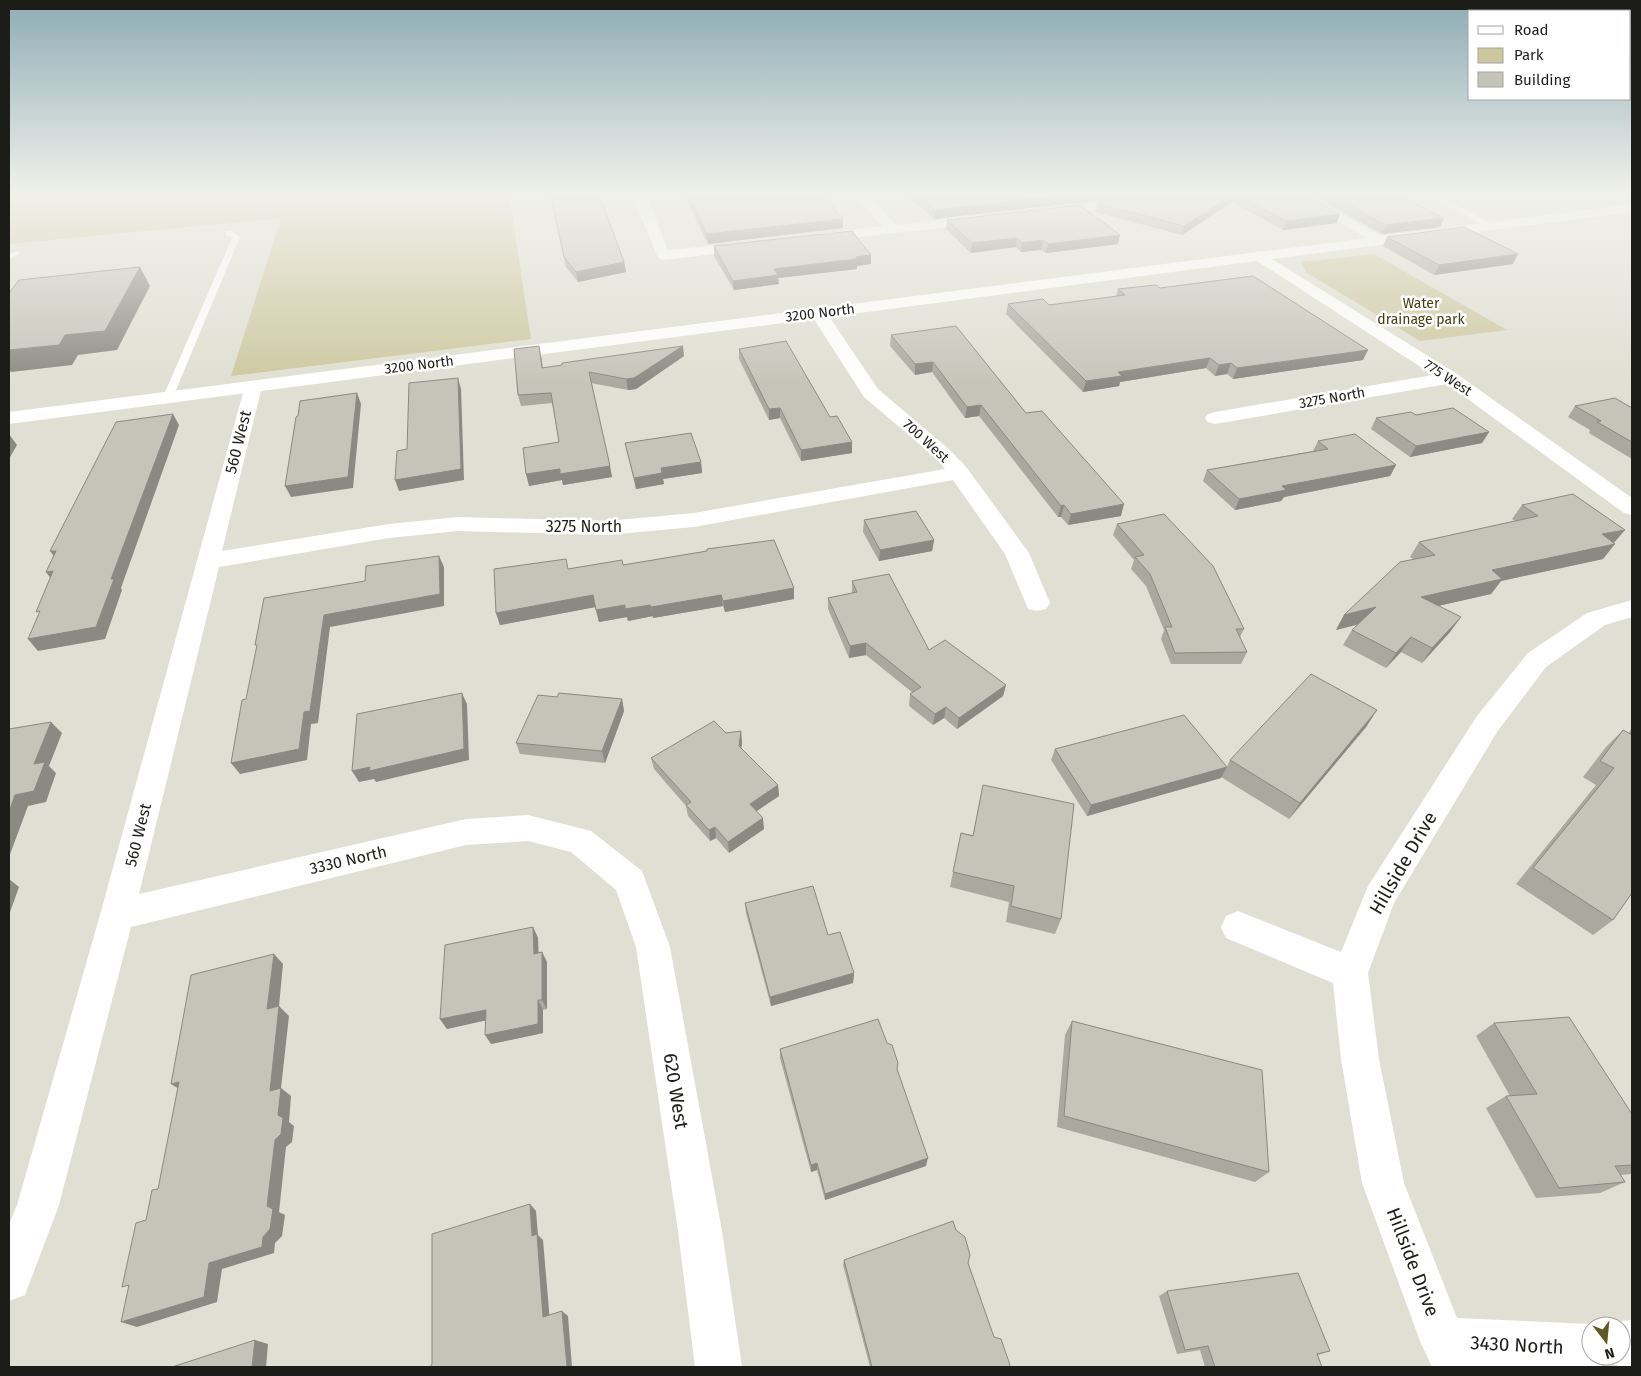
<svg xmlns="http://www.w3.org/2000/svg" width="1641" height="1376" font-family="'Fira Sans',sans-serif">
  <style>
    .green { fill: #cdc79e }
    .lines { fill: none; stroke-linecap: round; stroke-linejoin: round }
    .service { fill: #fff; fill-rule: evenodd }
    .minor { fill: #fff; fill-rule: evenodd }
    .tertiary { fill: #fff; fill-rule: evenodd }
    .wall { fill: #a9a99f }
    .shaded-wall { fill: #8a8982 }
    .building { fill: #c5c4b9; stroke: #8a8982 }
    .labels { text-anchor: middle; dominant-baseline: central; stroke-width: 5; stroke-linejoin: round; paint-order: stroke }
    .far-park-label { font-size: 14px; fill: #433d11; stroke: #fff }
    .far-street-label { font-size: 14px; fill: #1c1c18; stroke: #fff }
    .street-label { font-size: 16px; fill: #1c1c18; stroke: #fff }
    .near-street-label { font-size: 19px; fill: #1c1c18; stroke: #fff }
  </style>
  <rect width="100%" height="100%" fill="#e0dfd3"/>
  <g class="green">
    <polygon points="18,194 509,194 531,339 231,376 281,218 9,244 9,204"/>
    <polygon points="1374,254 1507,330 1420,341 1307,273 1301,262"/>
  </g>
  <g class="lines">
    <g class="service">
      <polygon points="1425,194 1435,194 1497,226 1490,228"/>
      <polygon points="226,231 232,231 240,237 173,397 172,399 164,399 163,397 232,238 226,235"/>
      <polygon points="17,251 21,253 9,259 9,254"/>
    </g>
    <g class="minor">
      <polygon points="632,194 646,194 668,250 750,242 757,246 750,250 663,260 658,258"/>
      <polygon points="853,194 867,194 896,225 983,215 990,219 983,223 817,242 812,241 810,238 817,234 882,226"/>
      <polygon points="1289,194 1306,194 1388,240 1386,243 1376,243"/>
      <polygon points="1099,202 1104,203 1106,206 1104,209 1046,216 1039,212 1046,208"/>
      <polygon points="1259,251 1457,374 1632,498 1632,515 1624,513 1447,384 1215,424 1208,422 1205,418 1208,414 1215,412 1433,375 1254,259 1251,256 1254,253"/>
      <polygon points="818,308 824,309 878,389 951,451 967,468 1029,553 1050,603 1046,609 1037,611 1028,609 1005,554 953,480 694,527 607,535 458,531 389,538 219,567 139,894 466,819 528,815 591,831 642,871 670,947 722,1231 742,1367 695,1367 678,1231 636,947 616,890 571,852 528,841 466,845 131,927 59,1205 25,1295 9,1301 9,1225 17,1205 100,915 246,382 260,382 262,386 222,551 389,524 458,517 607,521 694,513 945,469 937,459 864,397 810,313 812,309"/>
      <polygon points="1632,600 1632,617 1605,625 1546,667 1497,732 1394,903 1368,973 1379,1059 1404,1183 1457,1318 1591,1324 1596,1326 1591,1326 1591,1356 1621,1356 1621,1326 1608,1326 1621,1321 1632,1320 1632,1366 1621,1367 1608,1362 1598,1367 1432,1367 1420,1341 1362,1183 1341,1059 1333,983 1226,938 1221,927 1226,916 1238,911 1341,952 1368,886 1477,716 1528,653 1587,613"/>
    </g>
    <polygon class="tertiary" points="1632,204 1632,212 9,424 9,412"/>
  </g>
  <g class="wall">
    <polygon points="550,194 624,262 626,272 578,282 566,267"/>
    <polygon points="684,194 822,194 843,228 708,244"/>
    <polygon points="906,194 1304,194 1337,223 1283,230 1232,202 1182,235 1095,212 1097,203 1101,202 1099,200 934,219"/>
    <polygon points="1310,194 1397,194 1444,218 1440,227 1382,234"/>
    <polygon points="947,220 1118,244 1046,253 1041,250 1021,252 1016,247 971,253 946,229"/>
    <polygon points="1387,237 1513,264 1434,275 1383,246"/>
    <polygon points="714,246 871,255 871,264 857,266 857,269 778,278 779,284 734,290 714,256"/>
    <polygon points="1160,288 1363,360 1233,379 1227,374 1215,376 1206,368 1120,382 1119,386 1083,392 1006,314 1008,304 1049,305 1116,296 1118,289"/>
    <polygon points="891,335 1026,413 1121,516 1068,525 1061,517 1058,517 979,416 965,418 932,372 915,375 890,346"/>
    <polygon points="739,349 830,417 852,453 801,461 780,418 769,420 739,359"/>
    <polygon points="541,356 543,368 684,356 636,389 628,390 591,383 612,477 563,485 562,480 529,486 559,442 552,403 521,406 518,395"/>
    <polygon points="1575,406 1632,408 1632,459 1589,433 1590,430 1568,417"/>
    <polygon points="1416,415 1489,432 1482,443 1410,457 1371,429 1376,418"/>
    <polygon points="1318,441 1396,465 1390,476 1284,497 1281,501 1235,510 1203,481 1207,470 1313,451"/>
    <polygon points="625,443 701,462 702,473 663,479 664,484 636,489"/>
    <polygon points="1522,505 1614,543 1603,559 1501,581 1491,594 1438,606 1461,617 1450,632 1422,663 1401,652 1386,668 1343,645 1352,630 1357,625 1336,630 1344,615 1413,559 1410,557 1419,542 1515,521 1512,519"/>
    <polygon points="864,520 934,540 932,551 879,561 863,532"/>
    <polygon points="1117,524 1244,629 1240,637 1247,652 1241,664 1171,664 1161,639 1164,630 1146,586 1131,569 1134,560 1113,535"/>
    <polygon points="707,549 794,588 794,599 725,612 723,606 653,618 653,616 628,621 627,617 599,622 595,607 500,625 496,613 569,569 623,565 707,551"/>
    <polygon points="852,581 929,650 1006,685 1003,696 957,729 944,718 933,725 909,706 910,694 913,693 866,655 849,658 828,609 828,598 852,593"/>
    <polygon points="557,697 622,699 624,711 605,763 520,754 516,743"/>
    <polygon points="1377,710 1366,727 1289,819 1221,777 1221,778 1087,816 1051,760 1055,749 1227,767 1230,760"/>
    <polygon points="1632,728 1632,897 1630,895 1613,920 1593,935 1516,884 1596,785 1583,777 1606,747 1623,730 1628,734"/>
    <polygon points="741,731 742,743 741,748 778,785 779,796 756,811 764,829 729,853 716,838 710,841 688,816 686,806 654,769 651,758 726,733"/>
    <polygon points="983,785 1061,919 1055,934 1006,922 1009,902 950,887 961,833 973,835"/>
    <polygon points="745,903 828,935 854,973 853,983 771,1006 746,913"/>
    <polygon points="533,927 538,938 538,953 542,952 547,962 547,1009 543,1010 543,1033 491,1044 486,1020 447,1029 440,1019"/>
    <polygon points="1072,1021 1269,1172 1255,1182 1057,1127 1065,1035"/>
    <polygon points="1494,1023 1632,1114 1632,1174 1620,1175 1625,1182 1600,1193 1536,1198 1486,1108 1506,1096 1510,1096 1476,1036"/>
    <polygon points="887,1043 898,1063 897,1071 926,1166 825,1200 817,1170 811,1172 780,1058 780,1049"/>
    <polygon points="844,1260 968,1263 994,1337 1009,1367 870,1367 843,1265"/>
    <polygon points="1167,1291 1330,1351 1318,1355 1322,1367 1205,1367 1200,1350 1177,1354 1159,1296"/>
  </g>
  <g class="shaded-wall">
    <polygon points="1076,194 1100,194 1099,200 934,219 935,210"/>
    <polygon points="1233,194 1234,194 1232,202 1182,235 1184,226"/>
    <polygon points="1340,214 1337,223 1283,230 1286,221"/>
    <polygon points="1444,218 1440,227 1382,234 1386,225"/>
    <polygon points="843,219 843,228 708,244 707,234"/>
    <polygon points="1120,235 1118,244 1046,253 1048,244"/>
    <polygon points="1017,238 1016,247 971,253 972,243"/>
    <polygon points="1043,240 1041,250 1021,252 1022,243"/>
    <polygon points="1518,254 1513,264 1434,275 1439,265"/>
    <polygon points="871,255 871,264 857,266 857,269 778,278 779,284 734,290 733,281 774,269"/>
    <polygon points="624,262 626,272 578,282 576,272"/>
    <polygon points="140,267 150,286 117,350 78,355 72,365 11,372 9,369 9,350 65,335"/>
    <polygon points="539,346 541,356 544,379 542,368"/>
    <polygon points="683,346 684,356 636,389 628,390 626,379"/>
    <polygon points="1368,350 1363,360 1233,379 1237,368"/>
    <polygon points="1210,358 1206,368 1120,382 1119,386 1083,392 1086,381 1118,372"/>
    <polygon points="933,362 932,372 915,375 915,364"/>
    <polygon points="1231,363 1227,374 1215,376 1219,365"/>
    <polygon points="458,378 461,389 464,480 399,491 395,480"/>
    <polygon points="357,393 361,404 353,488 291,497 285,486"/>
    <polygon points="981,405 979,416 965,418 967,407"/>
    <polygon points="780,408 780,418 769,420 769,409"/>
    <polygon points="173,414 179,425 121,588 122,590 105,639 38,651 28,639 111,579"/>
    <polygon points="1489,432 1482,443 1410,457 1416,446"/>
    <polygon points="9,434 17,445 9,459"/>
    <polygon points="852,442 852,453 801,461 801,450"/>
    <polygon points="701,462 702,473 663,479 664,484 636,489 634,478 661,468"/>
    <polygon points="1396,465 1390,476 1284,497 1281,501 1235,510 1239,499 1282,486"/>
    <polygon points="610,466 612,477 563,485 562,480 529,486 526,474 560,469"/>
    <polygon points="1124,504 1121,516 1068,525 1071,514"/>
    <polygon points="1064,505 1061,517 1058,517 1061,506"/>
    <polygon points="1625,530 1613,544 1615,544 1603,559 1501,581 1491,594 1411,612 1421,597 1492,570 1602,534"/>
    <polygon points="934,540 932,551 879,561 880,550"/>
    <polygon points="50,551 56,551 59,563"/>
    <polygon points="439,556 444,567 444,606 330,627 318,723 311,724 307,760 240,774 231,763 304,712 324,615"/>
    <polygon points="53,571 55,584 46,572"/>
    <polygon points="794,588 794,599 725,612 723,601"/>
    <polygon points="593,595 596,607 500,625 496,613"/>
    <polygon points="721,595 723,606 653,618 651,607"/>
    <polygon points="625,605 650,605 653,616 628,621 627,617 599,622 596,610"/>
    <polygon points="1376,607 1366,622 1336,630 1344,615"/>
    <polygon points="1461,617 1450,632 1422,663 1432,648"/>
    <polygon points="1411,637 1401,652 1386,668 1396,653"/>
    <polygon points="866,643 866,655 849,658 850,646"/>
    <polygon points="1006,685 1003,696 957,729 959,718"/>
    <polygon points="462,693 467,704 469,760 376,782 374,779 359,782 352,771"/>
    <polygon points="622,699 624,711 605,763 602,751"/>
    <polygon points="946,707 944,718 933,725 935,714"/>
    <polygon points="1377,710 1366,727 1289,819 1300,803"/>
    <polygon points="51,722 62,733 49,766 56,773 46,802 28,806 9,857 9,812 15,795 34,764"/>
    <polygon points="741,731 742,743 740,757 739,746"/>
    <polygon points="1227,767 1221,778 1087,816 1091,805"/>
    <polygon points="778,785 779,796 751,815 750,804"/>
    <polygon points="763,818 764,829 729,853 728,842"/>
    <polygon points="715,827 716,838 710,841 709,830"/>
    <polygon points="9,879 19,887 9,915"/>
    <polygon points="533,927 538,938 539,964 534,954"/>
    <polygon points="542,952 547,962 547,1009 542,1000"/>
    <polygon points="274,954 283,964 279,1006 289,1016 281,1088 291,1096 289,1122 294,1126 292,1142 286,1147 279,1212 285,1215 282,1236 275,1243 274,1253 222,1269 217,1302 137,1327 121,1322 209,1263 267,1206 278,1115 270,1091 267,1009"/>
    <polygon points="854,973 853,983 771,1006 770,997"/>
    <polygon points="538,1000 543,1010 543,1033 491,1044 485,1035"/>
    <polygon points="486,1010 492,1019 447,1029 440,1019"/>
    <polygon points="179,1082 184,1092 171,1084"/>
    <polygon points="928,1158 926,1166 825,1200 825,1194"/>
    <polygon points="817,1163 817,1170 811,1172 811,1165"/>
    <polygon points="530,1204 536,1211 538,1235 543,1240 550,1322 543,1317 532,1236"/>
    <polygon points="562,1311 568,1316 572,1367 567,1367"/>
    <polygon points="255,1340 268,1344 266,1367 252,1367"/>
  </g>
  <g class="building">
    <polygon points="550,194 599,194 624,262 576,272 564,257"/>
    <polygon points="688,194 822,194 843,219 707,234"/>
    <polygon points="917,194 1076,194 935,210"/>
    <polygon points="1104,194 1233,194 1184,226 1097,203 1110,198"/>
    <polygon points="1237,194 1304,194 1340,214 1286,221"/>
    <polygon points="1329,194 1397,194 1444,218 1386,225"/>
    <polygon points="1080,205 1120,235 1048,244 1043,240 1022,243 1017,238 972,243 947,220"/>
    <polygon points="1464,227 1518,254 1439,265 1387,237"/>
    <polygon points="852,231 871,255 856,257 857,259 774,269 778,275 733,281 714,246"/>
    <polygon points="140,267 105,331 65,335 59,345 9,350 9,293 19,280"/>
    <polygon points="1253,276 1368,350 1237,368 1231,363 1219,365 1210,358 1118,372 1122,376 1086,381 1008,304 1043,299 1049,305 1125,295 1118,289 1156,285 1160,288"/>
    <polygon points="956,326 1026,413 1042,411 1124,504 1071,514 1064,505 1061,506 981,405 967,407 933,362 915,364 891,335"/>
    <polygon points="786,341 830,417 837,416 852,442 801,450 780,408 769,409 739,349"/>
    <polygon points="539,346 542,368 562,365 562,363 683,346 634,378 626,379 589,372 610,466 560,474 560,469 526,474 523,448 559,442 551,393 518,395 514,349"/>
    <polygon points="458,378 461,469 395,480 397,451 407,449 409,383"/>
    <polygon points="357,393 348,477 285,486 296,417 298,416 300,401"/>
    <polygon points="1615,398 1632,408 1632,442 1597,422 1601,421 1575,406"/>
    <polygon points="1453,408 1489,432 1416,446 1376,418 1411,412 1416,415"/>
    <polygon points="173,414 111,579 114,579 96,627 28,639 40,611 36,612 53,571 46,572 56,551 50,551 116,422"/>
    <polygon points="691,433 701,462 661,468 662,473 634,478 625,443"/>
    <polygon points="1355,434 1396,465 1282,486 1286,490 1239,499 1207,470 1328,449 1318,441"/>
    <polygon points="1573,494 1625,530 1602,534 1615,544 1492,570 1502,579 1421,597 1461,617 1432,648 1411,637 1396,653 1352,630 1376,607 1344,615 1400,562 1435,555 1419,542 1538,516 1522,505"/>
    <polygon points="916,511 934,540 880,550 864,520"/>
    <polygon points="1164,514 1213,566 1244,629 1236,629 1247,652 1175,653 1165,627 1172,627 1150,574 1135,557 1144,555 1117,524"/>
    <polygon points="774,540 794,588 723,601 721,595 651,607 650,605 625,609 625,605 596,610 593,595 496,613 494,569 566,559 568,569 622,560 623,565 707,551 707,549"/>
    <polygon points="439,556 440,594 324,615 310,711 304,712 299,749 231,763 242,700 246,699 257,645 255,645 264,598 365,581 366,566"/>
    <polygon points="889,574 929,650 945,640 1006,685 959,718 946,707 935,714 910,694 921,687 866,643 850,646 828,598 857,592 852,581"/>
    <polygon points="1311,674 1377,710 1300,803 1230,760"/>
    <polygon points="462,693 464,749 369,771 370,767 352,771 357,714"/>
    <polygon points="559,693 622,699 602,751 516,743 538,695 557,697"/>
    <polygon points="1184,715 1227,767 1091,805 1055,749"/>
    <polygon points="714,721 726,733 741,731 739,746 778,785 750,804 763,818 728,842 715,827 709,830 686,805 691,802 651,758"/>
    <polygon points="51,722 34,764 45,762 34,791 15,795 9,812 9,729"/>
    <polygon points="1623,730 1632,735 1632,734 1632,893 1613,920 1533,868 1614,768 1600,761"/>
    <polygon points="983,785 1074,804 1061,919 1011,906 1014,886 953,872 961,833 973,836"/>
    <polygon points="813,886 828,935 840,932 854,973 770,997 745,903"/>
    <polygon points="533,927 534,954 542,952 542,1000 538,1000 538,1024 485,1035 486,1010 440,1019 445,945"/>
    <polygon points="274,954 267,1009 279,1006 270,1091 281,1088 278,1115 283,1118 281,1134 275,1140 267,1206 273,1209 270,1229 263,1237 262,1247 209,1263 204,1297 121,1322 129,1285 122,1287 136,1223 146,1220 152,1190 158,1189 179,1082 171,1084 191,975"/>
    <polygon points="1569,1017 1632,1114 1632,1165 1615,1166 1625,1182 1559,1188 1506,1096 1537,1094 1494,1023"/>
    <polygon points="878,1019 887,1043 892,1045 898,1063 897,1069 928,1158 825,1194 817,1163 811,1165 780,1049"/>
    <polygon points="1072,1021 1262,1070 1269,1172 1064,1116"/>
    <polygon points="530,1204 532,1236 537,1234 543,1317 562,1311 567,1367 430,1367 432,1364 432,1234"/>
    <polygon points="953,1221 956,1230 965,1237 970,1255 968,1263 994,1337 1001,1339 1010,1365 1009,1367 872,1367 844,1260"/>
    <polygon points="1298,1273 1330,1351 1317,1354 1322,1367 1215,1367 1208,1346 1185,1350 1167,1291"/>
    <polygon points="255,1340 252,1367 172,1367"/>
  </g>
  <linearGradient id="sky" x2="0" y2="1"><stop stop-color="#8eacb5"/><stop offset="0.5" stop-color="#f1f1eb"/><stop offset="1" stop-color="#f1f1eb" stop-opacity="0"/></linearGradient>
  <rect width="1641" height="387" fill="url(#sky)"/>
  <g class="labels">
    <g class="far-park-label">
      <text x="1421" y="303">Water<tspan x="1421" dy="16">drainage park</tspan></text>
    </g>
    <g class="far-street-label">
      <text transform="translate(820 313) rotate(-7)">3200 North</text>
      <text transform="translate(419 365) rotate(-7)">3200 North</text>
      <text transform="translate(1448 378) rotate(33)">775 West</text>
      <text transform="translate(1332 398) rotate(-10)">3275 North</text>
      <text transform="translate(926 441) rotate(42)">700 West</text>
    </g>
    <g class="street-label">
      <text transform="translate(238 442) rotate(-76)">560 West</text>
      <text x="584" y="526">3275 North</text>
      <text transform="translate(138 835) rotate(-76)">560 West</text>
      <text transform="translate(348 860) rotate(-13)">3330 North</text>
    </g>
    <g class="near-street-label">
      <text transform="translate(1403 863) rotate(-60)">Hillside Drive</text>
      <text transform="translate(676 1091) rotate(81)">620 West</text>
      <text transform="translate(1413 1262) rotate(69)">Hillside Drive</text>
      <text transform="translate(1517 1345) rotate(3)">3430 North</text>
    </g>
  </g>
  <rect width="1641" height="1376" fill="none" stroke="#1c1c18" stroke-width="20"/>
  <rect x="1468" y="10" width="162" height="90" fill="#ffffff" stroke="#a4a4a3"/>
  <rect x="1478" y="26" width="25" height="8" fill="#ffffff" stroke="#a4a4a3"/>
  <text x="1514" y="35" font-size="15" fill="#1c1c18">Road</text>
  <rect x="1478" y="48" width="25" height="15" fill="#cdc79e" stroke="#a4a4a3"/>
  <text x="1514" y="60" font-size="15" fill="#1c1c18">Park</text>
  <rect x="1478" y="72" width="25" height="15" fill="#c5c4b9" stroke="#a4a4a3"/>
  <text x="1514" y="85" font-size="15" fill="#1c1c18">Building</text>
  <g transform="translate(1606 1341) rotate(164)"><circle r="24" fill="#ffffff" stroke="#a4a4a3"/>
  <path d="M0-4L9 19L0 12L-9 19Z" fill="#605925"/>
  <text y="-8" font-size="14" font-weight="bold" text-anchor="middle" fill="#1c1c18">N</text>
  </g>
</svg>
